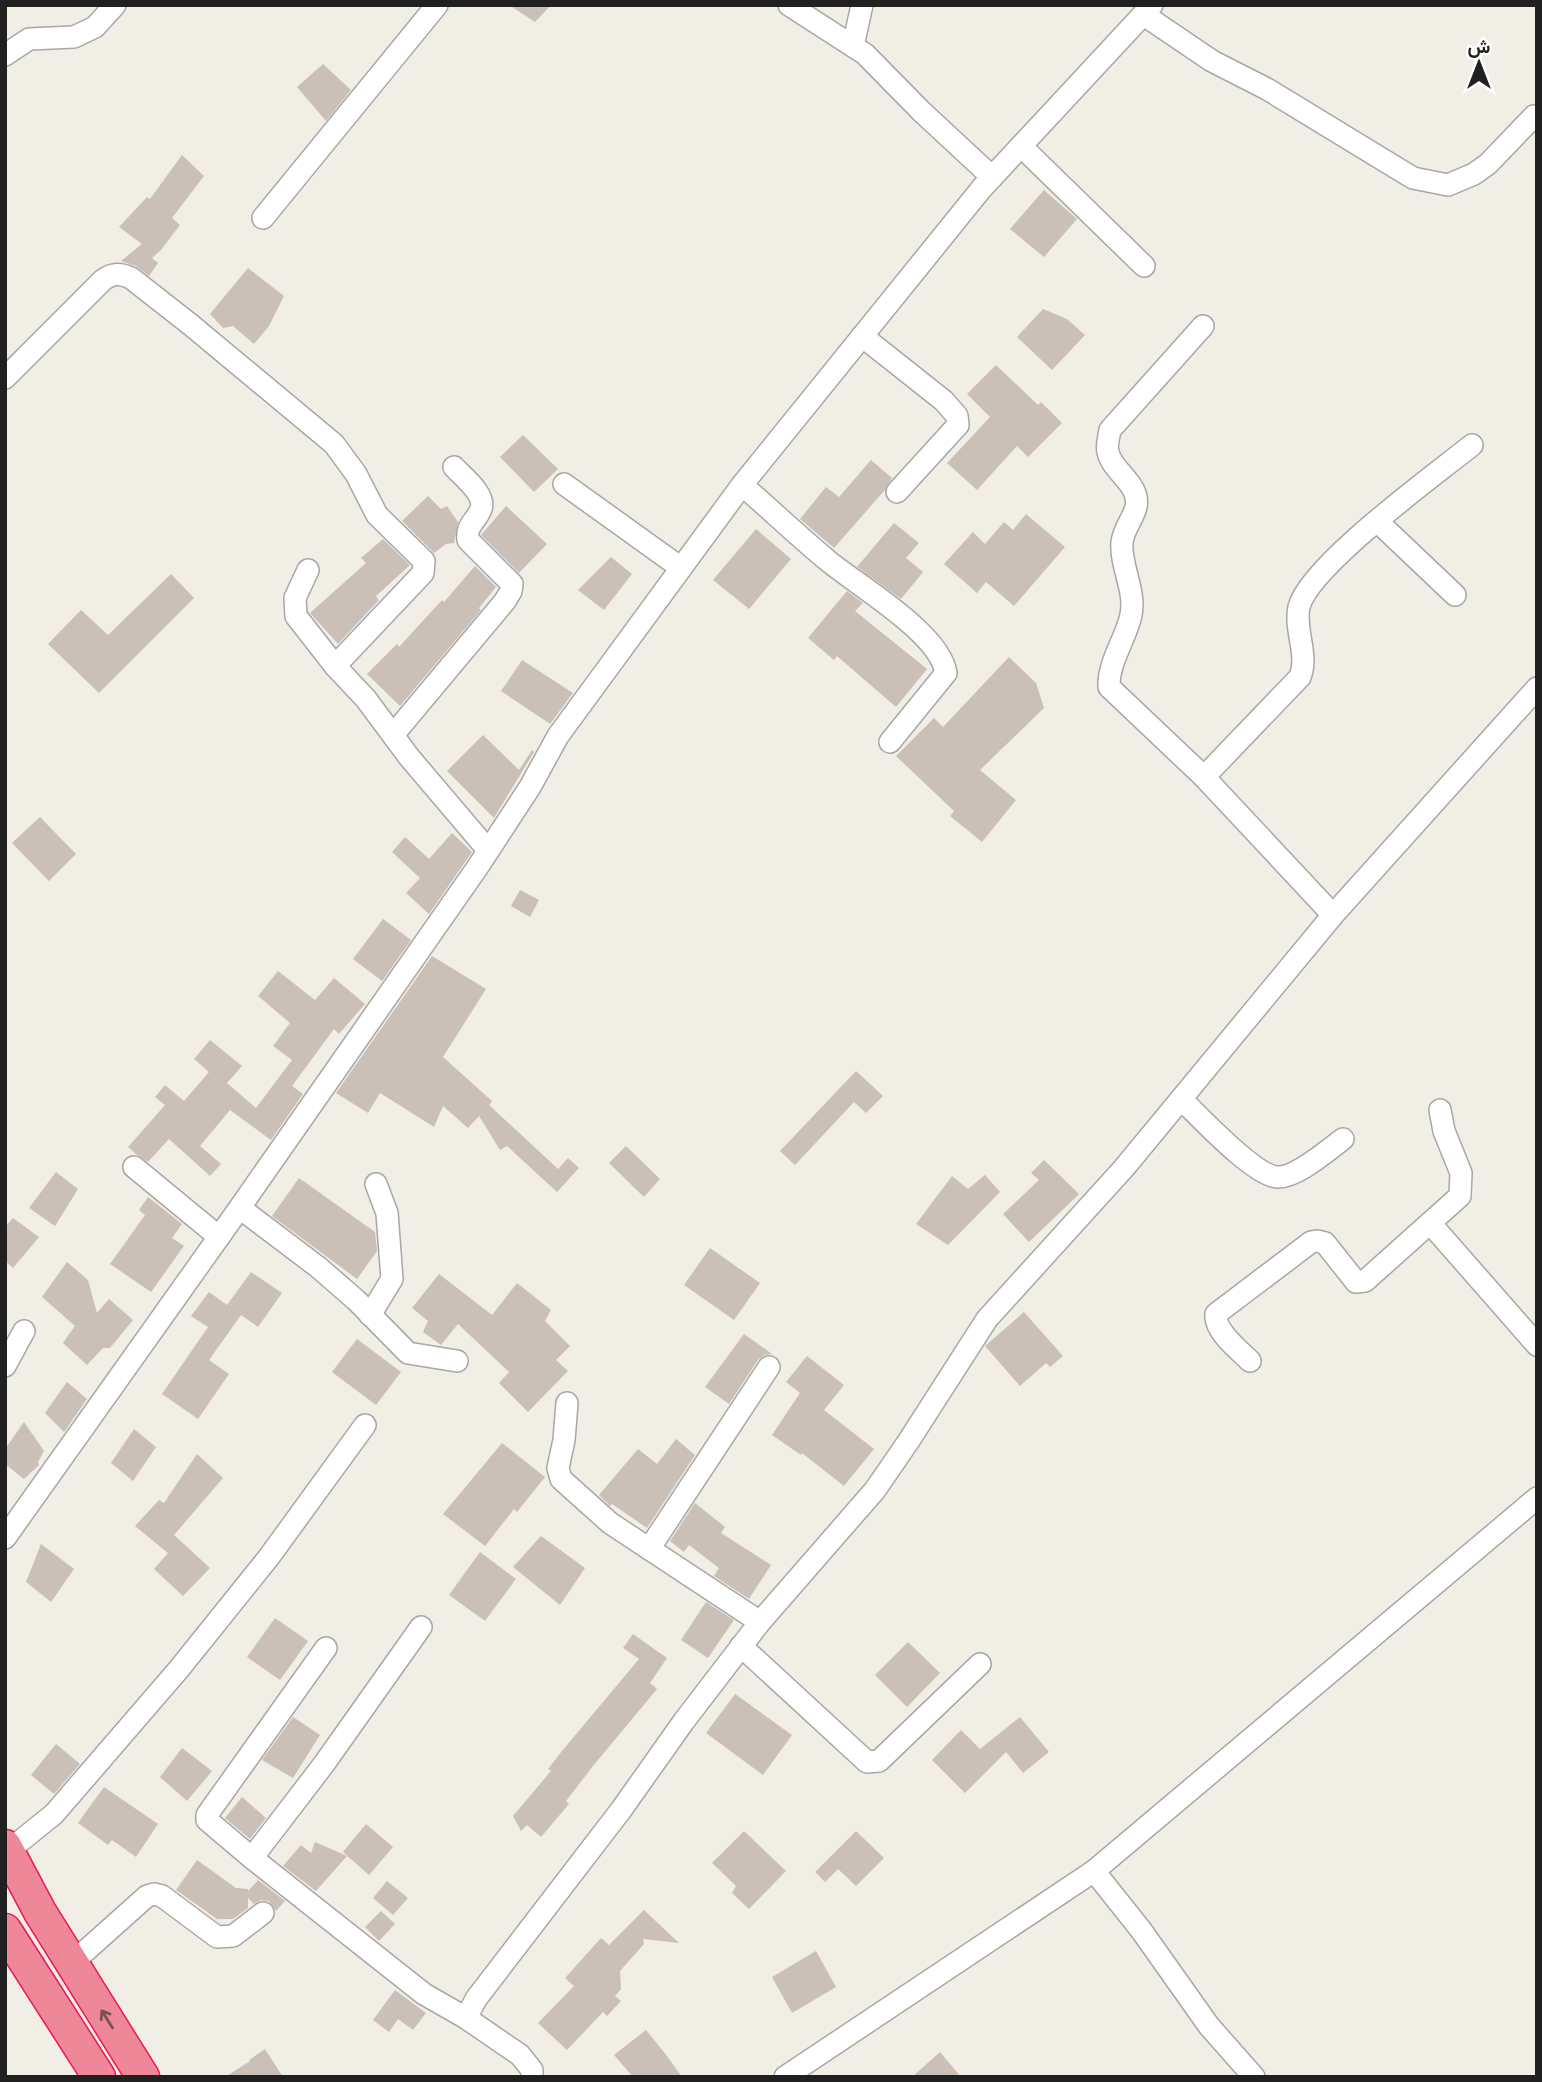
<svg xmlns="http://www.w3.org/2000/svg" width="1542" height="2082" font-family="'Golos Text',Vazirmatn,sans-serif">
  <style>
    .building { fill: #cac0b8 }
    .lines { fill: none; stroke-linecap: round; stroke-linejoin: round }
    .minor-casing { stroke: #a7a7a7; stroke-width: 24 }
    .highway-casing { stroke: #ea185b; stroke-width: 35 }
    .minor { stroke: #fff; stroke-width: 21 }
    .highway { stroke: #ee8898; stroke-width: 32 }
    .oneway { stroke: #7d4f56 }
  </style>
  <rect width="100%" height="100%" fill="#f1eee6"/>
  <g class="building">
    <polygon points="509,5 551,5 535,22"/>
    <polygon points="323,64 351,90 326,121 297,87"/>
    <polygon points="182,155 204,176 172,218 180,225 161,250 152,258 158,263 149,276 136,266 121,261 142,244 119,227 147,197 150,199"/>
    <polygon points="1044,190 1077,219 1044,257 1010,229"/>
    <polygon points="248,268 284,296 269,326 254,344 233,326 223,328 210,314"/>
    <polygon points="1043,309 1067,319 1085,335 1052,370 1017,337"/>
    <polygon points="996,365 1038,405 1041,402 1062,423 1028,457 1017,446 977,490 947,463 990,417 967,394"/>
    <polygon points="523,435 558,469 534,492 500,457"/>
    <polygon points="871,460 892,478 884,491 834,548 800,519 826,487 839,497"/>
    <polygon points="428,496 441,509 447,506 458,522 454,543 446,544 434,553 402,521"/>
    <polygon points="506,506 547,544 519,573 481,535"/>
    <polygon points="1026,514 1065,547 1014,606 986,582 977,593 944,564 973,532 985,544 1004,522 1013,530"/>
    <polygon points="894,523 919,543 906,558 923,572 901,599 857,567"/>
    <polygon points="756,529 791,559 749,609 713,580"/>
    <polygon points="383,539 410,565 376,596 379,600 338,644 310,613 366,563 361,558"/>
    <polygon points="611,557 632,574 604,610 578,590"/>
    <polygon points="475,566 496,587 479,608 481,610 400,706 367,674 397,644 399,647 442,600 444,602"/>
    <polygon points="171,574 194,598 99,693 48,644 81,610 108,635"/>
    <polygon points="847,591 863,603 855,611 927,669 896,707 837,656 834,660 808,638"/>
    <polygon points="1009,657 1036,683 1044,708 980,770 1016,800 982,842 950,816 954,811 896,756 934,718 943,727"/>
    <polygon points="522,660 573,693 550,724 501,691"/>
    <polygon points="483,735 519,770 532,750 534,752 494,818 447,771"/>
    <polygon points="40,817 76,854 49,881 12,843"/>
    <polygon points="452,833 472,852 429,914 406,893 420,878 392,852 405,837 429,859"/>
    <polygon points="520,890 539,900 530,917 511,906"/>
    <polygon points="383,919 411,940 382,981 353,959"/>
    <polygon points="432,956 486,989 443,1057 492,1101 489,1105 558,1169 568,1158 579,1168 557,1192 507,1146 500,1150 479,1116 468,1128 443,1106 434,1127 380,1093 368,1113 336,1093"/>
    <polygon points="278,971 315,1000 334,978 365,1004 339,1034 334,1029 292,1086 303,1094 271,1140 230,1110 200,1146 221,1164 210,1176 169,1139 148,1162 136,1154 128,1147 165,1105 155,1097 165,1085 184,1101 209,1072 194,1059 210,1040 242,1066 227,1083 256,1108 292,1060 273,1046 290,1023 258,996"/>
    <polygon points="856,1071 883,1096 866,1113 854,1102 795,1165 780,1151"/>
    <polygon points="626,1146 660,1179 644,1197 609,1163"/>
    <polygon points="1044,1160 1079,1194 1029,1242 1003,1214 1039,1180 1031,1173"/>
    <polygon points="56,1172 78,1189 55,1226 29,1208"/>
    <polygon points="985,1175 1000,1192 948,1245 916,1224 952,1176 968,1189"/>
    <polygon points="299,1178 375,1232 377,1251 357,1279 272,1216"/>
    <polygon points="148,1197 182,1224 172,1238 184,1246 151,1292 110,1264 145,1215 139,1210"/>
    <polygon points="13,1218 39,1237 13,1268 5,1261 5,1227"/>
    <polygon points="710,1248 760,1283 734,1320 684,1285"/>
    <polygon points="67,1262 88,1280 97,1313 109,1299 133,1320 110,1348 103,1348 87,1365 63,1343 75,1326 42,1297"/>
    <polygon points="251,1272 282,1293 258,1327 241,1315 209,1360 229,1374 198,1419 162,1394 208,1327 191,1316 209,1292 227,1305"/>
    <polygon points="439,1274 492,1315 517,1283 551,1310 545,1321 570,1346 556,1360 568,1371 528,1412 499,1383 509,1372 458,1324 441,1345 423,1332 428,1321 412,1308"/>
    <polygon points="1024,1312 1063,1356 1050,1367 1046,1363 1020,1386 985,1346"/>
    <polygon points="744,1334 772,1354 764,1355 758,1360 729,1404 705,1387"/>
    <polygon points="357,1339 401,1372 376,1405 332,1372"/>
    <polygon points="807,1356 844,1385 824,1410 874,1449 844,1486 802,1453 801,1455 772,1435 800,1393 786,1382"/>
    <polygon points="67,1382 87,1399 64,1432 45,1413"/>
    <polygon points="24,1422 44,1451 38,1462 39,1465 24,1479 5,1464 5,1449"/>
    <polygon points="134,1429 156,1447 133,1481 111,1463"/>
    <polygon points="676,1439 695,1455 647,1528 612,1504 610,1506 599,1495 638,1449 657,1464"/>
    <polygon points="502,1443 545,1477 517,1512 514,1509 485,1546 443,1514"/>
    <polygon points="197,1454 223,1478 174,1535 210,1568 183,1596 154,1569 168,1553 135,1526 159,1500 164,1503"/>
    <polygon points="695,1503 725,1527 721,1533 771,1565 749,1599 714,1576 719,1568 689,1545 684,1552 670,1541"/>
    <polygon points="541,1536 585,1568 560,1605 513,1567"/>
    <polygon points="41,1544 74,1569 51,1602 26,1582"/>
    <polygon points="480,1552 516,1579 485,1621 449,1595"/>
    <polygon points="706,1602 734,1620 708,1658 681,1640"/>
    <polygon points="275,1618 308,1641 280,1680 247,1657"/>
    <polygon points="633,1634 667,1658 650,1683 657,1689 593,1766 566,1801 569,1804 541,1837 527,1825 521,1831 513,1816 551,1771 548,1769 562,1751 639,1659 623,1648"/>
    <polygon points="908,1642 940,1673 907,1707 875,1675"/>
    <polygon points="735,1694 792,1735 763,1775 706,1733"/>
    <polygon points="293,1717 320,1735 293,1778 262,1760"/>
    <polygon points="1020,1717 1049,1752 1023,1773 1006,1752 965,1793 932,1760 961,1730 980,1749"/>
    <polygon points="56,1744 80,1764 54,1794 31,1775"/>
    <polygon points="182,1748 212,1771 187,1801 160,1777"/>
    <polygon points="104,1787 158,1824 136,1857 112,1840 108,1845 78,1823"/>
    <polygon points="242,1797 266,1818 250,1839 225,1818"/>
    <polygon points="366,1824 393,1847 369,1875 343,1852"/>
    <polygon points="744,1831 786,1871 749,1909 732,1893 736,1886 712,1863"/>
    <polygon points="856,1831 884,1858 856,1886 838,1869 825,1882 815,1872"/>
    <polygon points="315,1842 347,1856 316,1891 283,1866 301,1845 311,1853"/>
    <polygon points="197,1860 236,1888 248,1889 248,1891 258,1880 285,1901 276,1911 269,1901 261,1900 254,1904 248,1898 248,1908 233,1919 217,1919 176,1890"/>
    <polygon points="387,1881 408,1898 393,1915 373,1898"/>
    <polygon points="644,1910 679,1943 643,1939 644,1944 620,1971 621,1989 615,1996 621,2001 607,2016 603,2012 567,2050 538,2023 574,1986 565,1978 601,1938 609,1945"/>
    <polygon points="381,1911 395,1924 379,1941 365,1927"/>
    <polygon points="816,1951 836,1987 792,2013 772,1977"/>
    <polygon points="395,1990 426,2013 413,2030 398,2019 389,2032 373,2020"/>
    <polygon points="646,2030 667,2056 682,2077 633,2077 614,2055"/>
    <polygon points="265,2049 283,2077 225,2077 250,2061 249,2060"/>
    <polygon points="940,2052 961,2077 912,2077"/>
  </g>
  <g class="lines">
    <g class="minor-casing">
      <g id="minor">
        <polyline points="789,5 865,54 921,111 992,177"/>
        <polyline points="1144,15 1212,61 1267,89 1413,178 1448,185 1474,174 1488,164 1534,116"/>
        <polyline points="853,46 862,5"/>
        <polyline points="5,55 29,39 74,37 95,27 115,5"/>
        <polyline points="1021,146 1144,266"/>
        <polyline points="263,218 437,5"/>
        <path d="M1203,326L1110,430C1109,437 1106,446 1108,452C1112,472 1141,484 1136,507C1133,519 1124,528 1122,542C1120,566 1136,590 1131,615C1126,639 1108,662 1109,687L1204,777L1333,915"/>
        <polyline points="862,336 944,401 957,416 958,425 897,492"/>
        <path d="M5,378L103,280C113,273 120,273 131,278L191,325L334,444L356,474L377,515L424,561L423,573L335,666"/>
        <polyline points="564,484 681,568"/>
        <path d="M742,485C771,510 798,536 827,560C858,586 940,633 946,673L890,742"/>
        <polyline points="1378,522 1455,595"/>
        <polyline points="308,570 295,598 296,616 335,666 366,699 409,757 488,850"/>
        <path d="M393,735L505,601L511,591L512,584L468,540C466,524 476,522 481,509C486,494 463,477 454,467"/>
        <path d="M1204,777L1300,677C1309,655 1294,630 1299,607C1309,566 1435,475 1472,445"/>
        <path d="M1181,1099C1199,1116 1255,1177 1278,1177C1296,1178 1328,1150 1343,1139"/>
        <polyline points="134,1167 219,1237"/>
        <polyline points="240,1208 318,1267 356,1300 408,1353 457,1361"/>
        <polyline points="1430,1223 1537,1345"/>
        <polyline points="370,1315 392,1279 387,1213 376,1184"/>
        <path d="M1250,1361C1239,1350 1214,1331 1216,1314L1311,1242L1317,1241L1325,1243L1356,1282L1365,1281L1460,1196L1461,1173L1444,1131L1440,1110"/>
        <polyline points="5,1366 24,1331"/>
        <polyline points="567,1403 564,1440 558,1468 561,1479 610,1523 760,1622"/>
        <polyline points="5,1538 236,1213 477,868 530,787 558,736 742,485 982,188 1152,5"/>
        <polyline points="649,1549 769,1367"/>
        <polyline points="741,1646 867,1762 879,1761 980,1664"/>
        <polyline points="326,1648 207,1815 207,1820 252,1858 424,1994 466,2018"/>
        <polyline points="8,1851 54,1814 179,1669 269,1557 365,1425"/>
        <polyline points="252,1858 324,1764 421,1627"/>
        <polyline points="1094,1871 1141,1930 1209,2026 1254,2077"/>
        <polyline points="72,1963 147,1896 154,1894 162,1896 217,1937 233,1936 263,1913"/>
        <polyline points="532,2077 532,2070 520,2055 466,2018 476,1999 621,1810 684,1721 760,1622 875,1490 908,1442 987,1319 1124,1168 1333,915 1537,688"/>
        <polyline points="785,2077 1094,1871 1537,1498"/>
      </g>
    </g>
    <g class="highway-casing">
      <g id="highway">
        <polyline points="5,1846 40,1912 143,2077"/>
        <polyline points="5,1930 99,2077"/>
      </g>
    </g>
    <use href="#minor" class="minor"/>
    <use href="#highway" class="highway"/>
  </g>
  <defs><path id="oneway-shaft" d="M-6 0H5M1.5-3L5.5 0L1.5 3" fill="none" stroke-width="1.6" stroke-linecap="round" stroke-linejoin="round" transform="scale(1.75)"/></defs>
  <use class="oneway" href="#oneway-shaft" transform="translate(107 2019) rotate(-122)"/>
  <rect width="1542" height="2082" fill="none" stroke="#202020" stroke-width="14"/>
  <g transform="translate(1479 63)" stroke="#ffffff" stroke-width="5" paint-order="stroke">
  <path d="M0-5L12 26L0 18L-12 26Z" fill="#202020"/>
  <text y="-10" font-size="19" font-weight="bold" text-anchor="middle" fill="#202020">ش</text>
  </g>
</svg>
